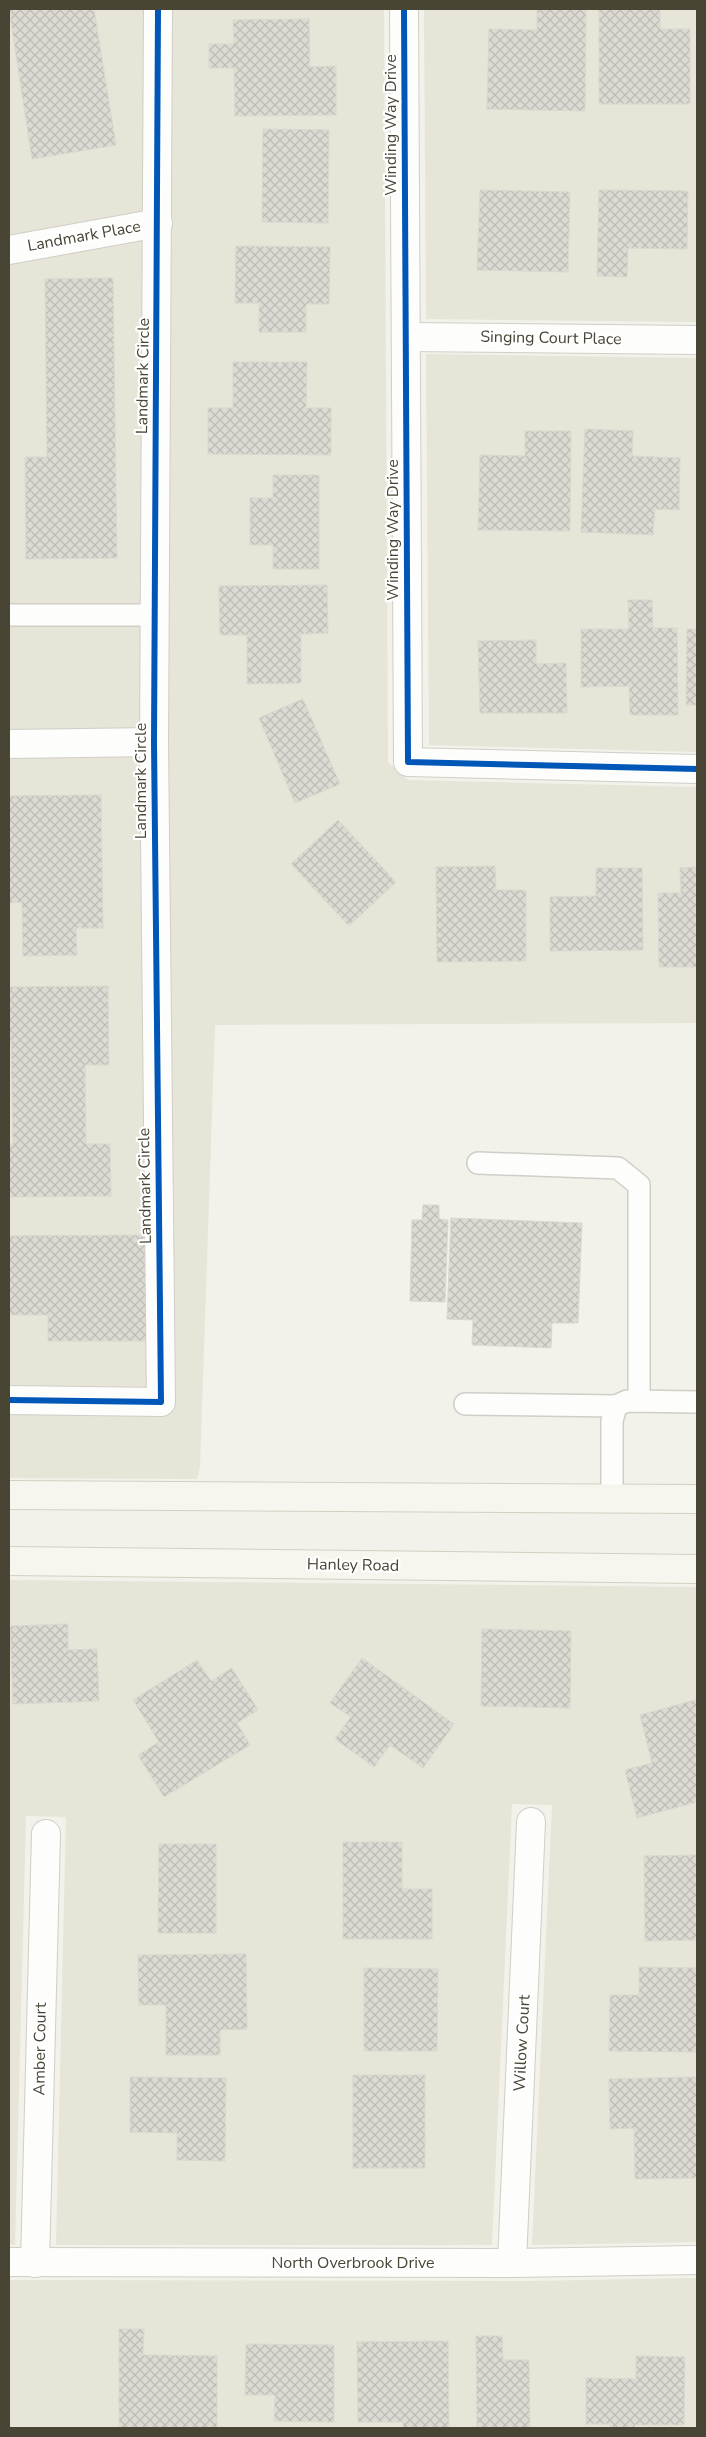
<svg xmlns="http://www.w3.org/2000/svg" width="706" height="2437" font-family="'Nunito Sans',sans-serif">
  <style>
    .residential { fill: #e6e5d7 }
    .building { fill: url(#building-cross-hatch); stroke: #dad8cf }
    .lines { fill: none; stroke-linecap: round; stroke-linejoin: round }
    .service-casing { stroke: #d0cec7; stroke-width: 24 }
    .minor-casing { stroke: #d0cec7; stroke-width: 30 }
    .secondary-casing { stroke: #d2d0c0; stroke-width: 30 }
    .service { stroke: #fdfdfc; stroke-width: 21 }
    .minor { stroke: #fdfdfc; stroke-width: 28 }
    .secondary { stroke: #f7f6ee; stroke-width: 28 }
    .cycleway-casing { stroke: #fff; stroke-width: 9 }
    .cycleway { stroke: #0057b8; stroke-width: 6 }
    .labels { text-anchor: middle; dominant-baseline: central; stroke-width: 4.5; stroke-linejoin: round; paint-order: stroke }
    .street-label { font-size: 16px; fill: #494535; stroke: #fff }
  </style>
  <defs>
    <pattern id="building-cross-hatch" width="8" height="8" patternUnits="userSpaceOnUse" patternTransform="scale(1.25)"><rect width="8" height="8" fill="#dcdad2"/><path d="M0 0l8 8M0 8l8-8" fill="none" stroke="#bebcb5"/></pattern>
  </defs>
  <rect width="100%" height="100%" fill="#f2f1ea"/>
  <g class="residential">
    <polygon points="9,9 384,9 388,762 408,780 697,787 697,1023 215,1025 200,1466 197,1479 9,1478"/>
    <polygon points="424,9 697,9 697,322 426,319"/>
    <polygon points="426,354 697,358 697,752 429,745"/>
    <polygon points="9,1580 697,1587 697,2242 532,2245 552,1805 512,1804 492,2245 56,2245 66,1817 26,1816 15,2245 9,2244"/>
    <polygon points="697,2278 697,2428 9,2428 9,2280 531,2281"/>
  </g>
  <g class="building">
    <polygon points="9,9 94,9 116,145 32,159"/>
    <polygon points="537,9 586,9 585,111 487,109 489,29 537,30"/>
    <polygon points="599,9 660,9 660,29 690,29 690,104 599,104"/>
    <polygon points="309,19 310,67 336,66 336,115 235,116 234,68 209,68 209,44 234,44 233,20"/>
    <polygon points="263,129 329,130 328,223 262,222"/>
    <polygon points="480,190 570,192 568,272 477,270"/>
    <polygon points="599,190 688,191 687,249 628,248 627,277 597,276"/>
    <polygon points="236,246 330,247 329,304 306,304 306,332 259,332 259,303 235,303"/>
    <polygon points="113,278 117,558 26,559 25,457 47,457 45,279"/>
    <polygon points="233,362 307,362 306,408 331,408 331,455 208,454 208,408 233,408"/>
    <polygon points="585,429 633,431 632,456 680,458 679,510 655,509 653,535 581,532"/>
    <polygon points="525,431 571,431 570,531 478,530 480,455 525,456"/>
    <polygon points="273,475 319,475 319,569 273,569 273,545 250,545 250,498 273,498"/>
    <polygon points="327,585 328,633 301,634 301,683 247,684 247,635 220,635 219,586"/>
    <polygon points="628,600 652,600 653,628 677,628 678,715 630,715 629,686 581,687 581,629 629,629"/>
    <polygon points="687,629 697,629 697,705 686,705"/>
    <polygon points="536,640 536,664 566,663 567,713 480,713 478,641"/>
    <polygon points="303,699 340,784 295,803 259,718"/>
    <polygon points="101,795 103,928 76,928 77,955 23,956 22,902 9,903 9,796"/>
    <polygon points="338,820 396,882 349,926 291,864"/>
    <polygon points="495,866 496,890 526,890 526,961 437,962 436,867"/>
    <polygon points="697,867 697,967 659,967 658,893 681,893 680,868"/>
    <polygon points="596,868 642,868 643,950 550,951 550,897 596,896"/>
    <polygon points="108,986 109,1065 85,1065 86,1144 110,1144 111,1196 9,1197 9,1145 13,1145 11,1040 9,1040 10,987"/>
    <polygon points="423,1205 439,1205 439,1219 448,1220 445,1302 410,1301 412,1220 422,1220"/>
    <polygon points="451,1218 582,1223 578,1323 552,1323 551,1348 472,1345 473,1320 447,1319"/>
    <polygon points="148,1235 149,1341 48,1341 48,1315 9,1315 9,1236"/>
    <polygon points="68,1624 68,1650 97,1649 99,1701 13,1704 10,1626"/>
    <polygon points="482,1629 571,1631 570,1708 481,1706"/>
    <polygon points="362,1658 454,1724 423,1768 390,1745 374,1767 335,1739 351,1717 330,1703"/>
    <polygon points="197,1660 211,1681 232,1668 258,1710 237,1723 250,1745 164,1797 138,1755 159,1742 133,1700"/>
    <polygon points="695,1700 697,1707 697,1802 637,1818 625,1770 652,1763 640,1715"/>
    <polygon points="343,1842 402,1842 402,1889 432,1889 432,1939 343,1939"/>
    <polygon points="159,1844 216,1844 216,1933 158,1933"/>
    <polygon points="697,1855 697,1940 645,1941 644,1856"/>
    <polygon points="246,1954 247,2029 220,2030 220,2055 166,2055 166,2005 139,2005 138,1955"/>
    <polygon points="639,1967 697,1968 697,2052 609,2051 610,1995 639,1995"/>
    <polygon points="364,1968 438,1969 437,2051 364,2051"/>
    <rect x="353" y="2075" width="72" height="93"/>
    <polygon points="130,2077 226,2078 225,2161 177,2160 177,2133 130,2132"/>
    <polygon points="697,2077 697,2178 635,2179 634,2128 610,2129 609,2079"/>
    <polygon points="119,2329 144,2329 143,2355 217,2356 217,2428 119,2428"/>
    <polygon points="476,2336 502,2336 503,2360 529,2360 530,2428 477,2428"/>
    <polygon points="448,2341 449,2428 403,2428 403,2422 358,2422 357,2342"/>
    <polygon points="246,2344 334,2345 334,2422 274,2421 275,2395 245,2395"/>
    <polygon points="636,2356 685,2357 684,2425 635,2425 635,2428 610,2428 610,2424 586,2424 586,2378 636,2379"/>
  </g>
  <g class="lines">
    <g class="service-casing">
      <g id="service">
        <polyline points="9,615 155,615"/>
        <polyline points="478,1163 618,1168 639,1185 639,1401"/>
        <polyline points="465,1404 616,1406"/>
        <polyline points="612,1499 612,1421 616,1406 627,1401 697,1402"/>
      </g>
    </g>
    <g class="minor-casing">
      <g id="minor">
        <polyline points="404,9 408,762 697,769"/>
        <polyline points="9,250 158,223"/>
        <polyline points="406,337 697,340"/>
        <polyline points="9,744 154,742"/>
        <polyline points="9,1400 161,1402 154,742 158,9"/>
        <polyline points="9,2262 512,2263 697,2260"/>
        <polyline points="35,2263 46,1834"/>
        <polyline points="512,2263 531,1822"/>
      </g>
    </g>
    <g class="secondary-casing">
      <g id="secondary">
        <polyline points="9,1495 697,1499"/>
        <polyline points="9,1561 697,1569"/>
      </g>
    </g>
    <use href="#service" class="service"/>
    <use href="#minor" class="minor"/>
    <use href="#secondary" class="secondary"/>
    <g class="cycleway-casing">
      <g id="cycleway">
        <polyline points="404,9 408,762 697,769"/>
        <polyline points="9,1400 161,1402 154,742 158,9"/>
      </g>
    </g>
    <use href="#cycleway" class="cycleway"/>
  </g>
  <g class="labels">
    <g class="street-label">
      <text transform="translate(391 125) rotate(-90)">Winding Way Drive</text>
      <text transform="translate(84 236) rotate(-10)">Landmark Place</text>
      <text transform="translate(551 338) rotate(1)">Singing Court Place</text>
      <text transform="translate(143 376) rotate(-89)">Landmark Circle</text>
      <text transform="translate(393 530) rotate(-90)">Winding Way Drive</text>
      <text transform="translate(141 781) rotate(-90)">Landmark Circle</text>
      <text transform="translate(145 1186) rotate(-91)">Landmark Circle</text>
      <text transform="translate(353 1565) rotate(1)">Hanley Road</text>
      <text transform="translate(522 2043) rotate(-87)">Willow Court</text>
      <text transform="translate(40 2049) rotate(-89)">Amber Court</text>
      <text x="353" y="2263">North Overbrook Drive</text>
    </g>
  </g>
  <rect width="706" height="2437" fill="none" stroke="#494535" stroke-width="20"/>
</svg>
